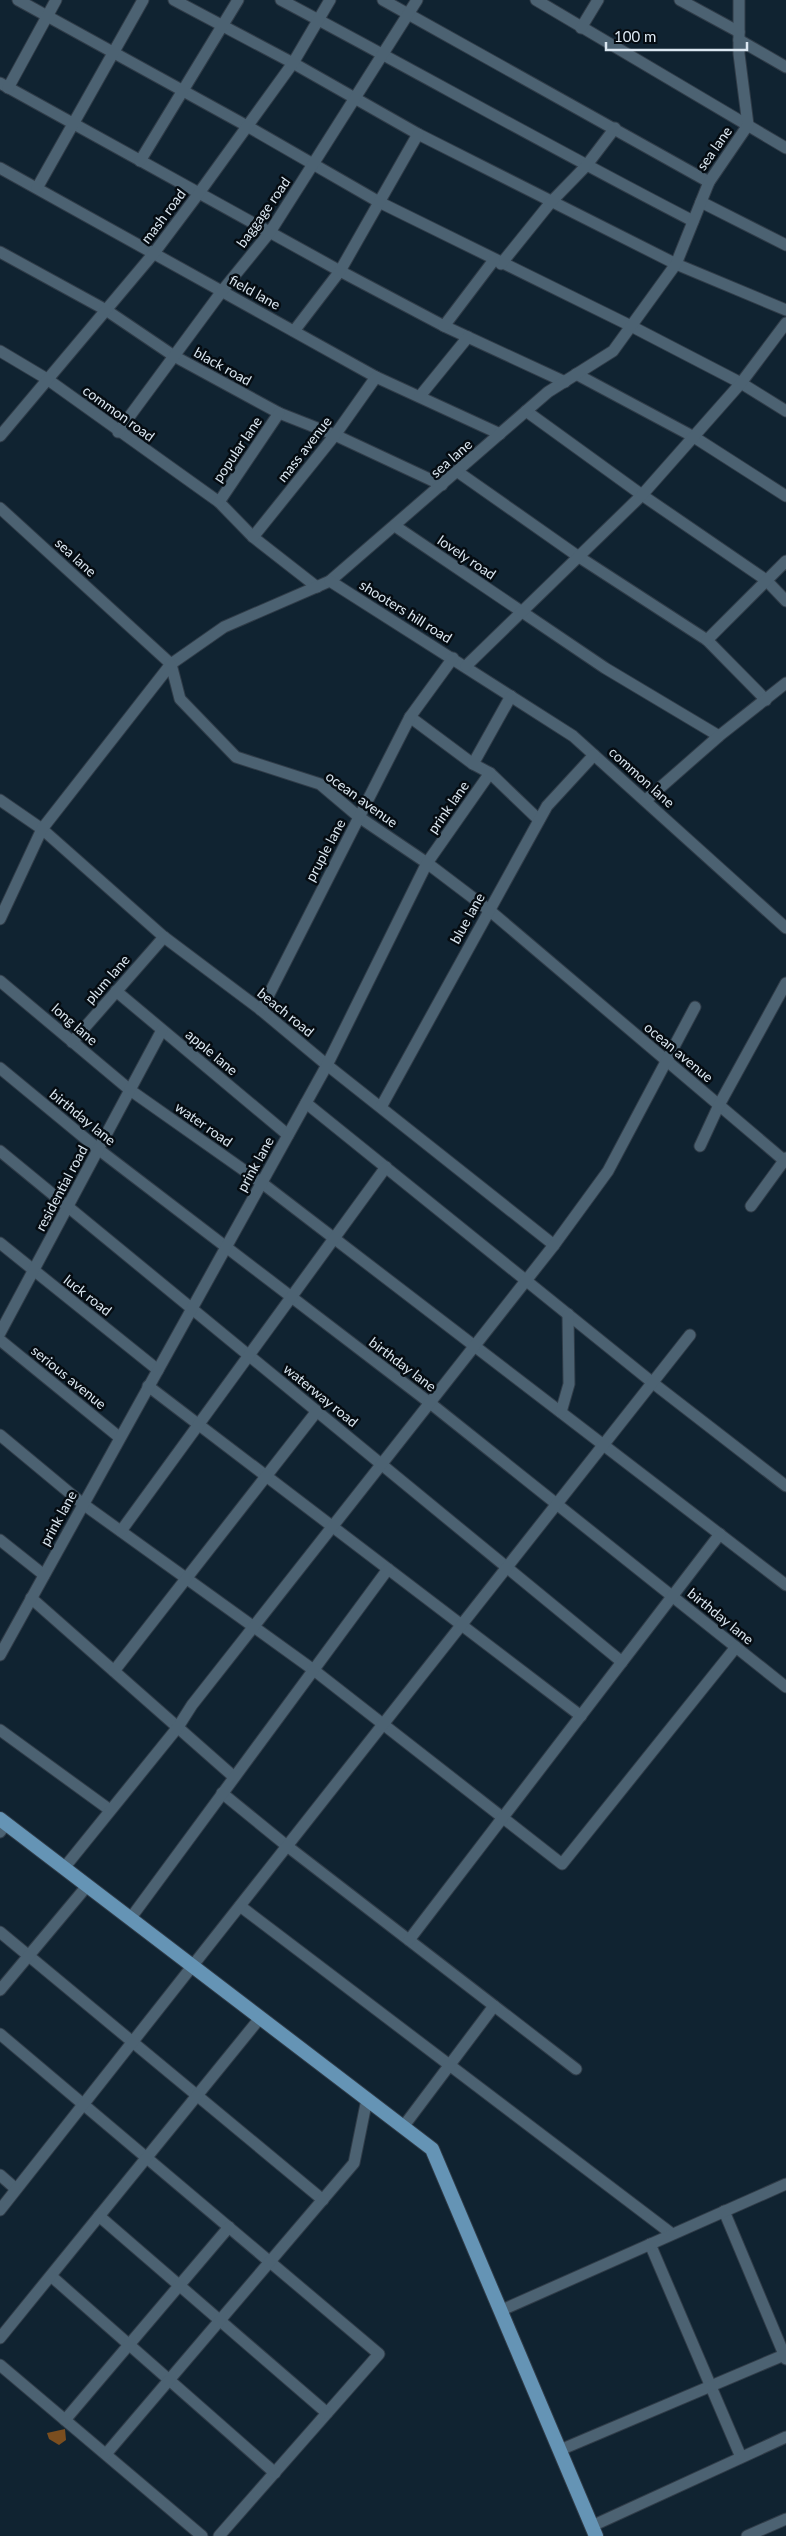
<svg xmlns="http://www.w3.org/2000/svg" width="786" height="2536" font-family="Lato,sans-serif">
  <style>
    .forest { fill: #7b4e1f }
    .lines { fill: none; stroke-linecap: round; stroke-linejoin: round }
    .minor-casing { stroke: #303c48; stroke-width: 13 }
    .primary-casing { stroke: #303c48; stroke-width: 16 }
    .minor { stroke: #4c6272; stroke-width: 11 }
    .primary { stroke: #6594b5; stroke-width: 14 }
    .labels { text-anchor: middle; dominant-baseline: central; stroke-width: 5; stroke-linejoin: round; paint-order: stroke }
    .street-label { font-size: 14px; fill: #dbe7f1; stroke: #050c12 }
  </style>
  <rect width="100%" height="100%" fill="#102331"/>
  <polygon class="forest" points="65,2429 66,2440 59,2445 49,2439 47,2433"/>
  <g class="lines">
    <g class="minor-casing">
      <g id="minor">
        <polyline points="18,0 247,126 379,202 631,326 741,383 786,411"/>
        <polyline points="174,0 293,63 418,134 676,264 786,310"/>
        <path d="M281,0C419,73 555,150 693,221"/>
        <polyline points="383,0 709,182"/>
        <polyline points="536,0 786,148"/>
        <polyline points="680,0 739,32"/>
        <polyline points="581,28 598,0"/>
        <polyline points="739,40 786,67"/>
        <polyline points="0,83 340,271 444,326 565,382"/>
        <polyline points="8,88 56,0"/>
        <polyline points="140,161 238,0"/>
        <polyline points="0,168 376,377 500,434"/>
        <polyline points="37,188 143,0"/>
        <polyline points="701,202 786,245"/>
        <polyline points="0,252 106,310 174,356 279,413 335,435 442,485"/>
        <polyline points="501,264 551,202 586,166 615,128"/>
        <polyline points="444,326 494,260"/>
        <polyline points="294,331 340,271 418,134"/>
        <polyline points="0,351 47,379 219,502 253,537 317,587"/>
        <polyline points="576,374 694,437 786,496"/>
        <polyline points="420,396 468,337"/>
        <polyline points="526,411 642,495 766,580 786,601"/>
        <polyline points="118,432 222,291 270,232 417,0"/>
        <polyline points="0,436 154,253 199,193 293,63 330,0"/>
        <polyline points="458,472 579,557 707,640 766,700"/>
        <polyline points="219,502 279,413"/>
        <polyline points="0,508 171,664 224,627 330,581 548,392 613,351 676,264 709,182 748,125 739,54 739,0"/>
        <polyline points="395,526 605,668 719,736"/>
        <polyline points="253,537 335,435 376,377"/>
        <polyline points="330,581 573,736 786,928"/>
        <polyline points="707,640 786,561"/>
        <polyline points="466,666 642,495 741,383 786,323"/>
        <polyline points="410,717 473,764"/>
        <polyline points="490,773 539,820"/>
        <polyline points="0,800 42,829 164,937 261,1010 327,1065 554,1245"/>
        <polyline points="646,800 719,736 786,683"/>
        <polyline points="0,919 42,829 171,664 180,699 236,757 320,784 359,817 427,863 489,910 786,1162"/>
        <polyline points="0,981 130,1090 262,1183 786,1585"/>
        <polyline points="116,991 288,1135"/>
        <polyline points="261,1010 410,717 453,658"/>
        <polyline points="72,1042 164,937"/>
        <polyline points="0,1068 98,1149 430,1403 786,1687"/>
        <polyline points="306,1103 653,1383 786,1486"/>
        <polyline points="381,1107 547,806 594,755"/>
        <polyline points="700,1146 719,1105 786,983"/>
        <polyline points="0,1151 622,1662"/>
        <polyline points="751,1206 786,1158"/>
        <polyline points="0,1243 158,1370"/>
        <polyline points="0,1333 162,1030"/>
        <polyline points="0,1340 119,1437"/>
        <polyline points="148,1386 581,1716"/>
        <polyline points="561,1412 569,1384 568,1314"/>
        <polyline points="0,1435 83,1504 315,1671 562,1864 736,1647"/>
        <polyline points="121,1531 386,1167"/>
        <polyline points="0,1540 44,1575"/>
        <polyline points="31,1598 234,1777"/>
        <polyline points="0,1655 327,1065 427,863 490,773 473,764 511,696"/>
        <polyline points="114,1671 317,1411"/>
        <polyline points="0,1730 110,1810"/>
        <polyline points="222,1793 287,1846 576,2069"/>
        <polyline points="0,1832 6,1824"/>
        <polyline points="64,1868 178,1727 192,1705 554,1245 608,1171 695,1007"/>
        <polyline points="240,1906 672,2234"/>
        <polyline points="130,1919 388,1569"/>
        <polyline points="0,1932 323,2200"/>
        <polyline points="409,1940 720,1534"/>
        <polyline points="0,1990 87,1886"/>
        <polyline points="0,2034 379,2354 219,2536"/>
        <polyline points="403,2127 494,2006"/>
        <polyline points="0,2175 16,2189"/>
        <polyline points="0,2210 690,1335"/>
        <polyline points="724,2211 786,2359"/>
        <polyline points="99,2216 327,2413"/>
        <polyline points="650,2244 741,2457"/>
        <polyline points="51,2276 275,2473"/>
        <polyline points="502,2310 786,2184"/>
        <polyline points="0,2338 260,2018"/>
        <polyline points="0,2365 202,2536"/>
        <polyline points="65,2420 229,2227"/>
        <polyline points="560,2450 784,2355"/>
        <polyline points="106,2454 354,2163 367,2099"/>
        <polyline points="592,2526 786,2437"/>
        <polyline points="747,2536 786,2519"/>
      </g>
    </g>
    <g class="primary-casing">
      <polyline id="primary" points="0,1819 432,2149 596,2536"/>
    </g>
    <use href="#minor" class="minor"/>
    <use href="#primary" class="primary"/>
  </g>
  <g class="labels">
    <g class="street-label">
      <text transform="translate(714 148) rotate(-55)">sea lane</text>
      <text transform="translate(263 212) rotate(-55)">baggage road</text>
      <text transform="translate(163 216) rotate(-53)">mash road</text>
      <text transform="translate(255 292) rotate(29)">field lane</text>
      <text transform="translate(223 366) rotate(29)">black road</text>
      <text transform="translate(119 413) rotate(36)">common road</text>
      <text transform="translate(237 449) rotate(-56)">popular lane</text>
      <text transform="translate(304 449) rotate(-52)">mass avenue</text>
      <text transform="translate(451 458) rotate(-41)">sea lane</text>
      <text transform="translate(76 557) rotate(42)">sea lane</text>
      <text transform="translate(467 557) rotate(34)">lovely road</text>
      <text transform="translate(406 611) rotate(32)">shooters hill road</text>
      <text transform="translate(642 777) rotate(42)">common lane</text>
      <text transform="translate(362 799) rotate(36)">ocean avenue</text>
      <text transform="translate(448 807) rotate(-55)">prink lane</text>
      <text transform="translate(325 850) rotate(-62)">pruple lane</text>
      <text transform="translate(467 918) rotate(-61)">blue lane</text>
      <text transform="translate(107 979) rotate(-49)">plum lane</text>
      <text transform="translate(286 1012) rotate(39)">beach road</text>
      <text transform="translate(75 1024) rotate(41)">long lane</text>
      <text transform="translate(212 1052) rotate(40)">apple lane</text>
      <text transform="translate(679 1052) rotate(40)">ocean avenue</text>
      <text transform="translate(83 1117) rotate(39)">birthday lane</text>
      <text transform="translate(204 1124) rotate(35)">water road</text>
      <text transform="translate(255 1164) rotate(-61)">prink lane</text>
      <text transform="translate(61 1188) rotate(-62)">residential road</text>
      <text transform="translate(88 1295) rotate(38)">luck road</text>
      <text transform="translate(403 1364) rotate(37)">birthday lane</text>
      <text transform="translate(69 1377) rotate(39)">serious avenue</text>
      <text transform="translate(321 1395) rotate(39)">waterway road</text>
      <text transform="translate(58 1518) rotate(-61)">prink lane</text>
      <text transform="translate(721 1616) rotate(39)">birthday lane</text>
    </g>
  </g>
  <path d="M606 42v8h141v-8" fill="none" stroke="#dbe7f1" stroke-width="2.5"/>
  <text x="614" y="42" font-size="15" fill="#dbe7f1" stroke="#050c12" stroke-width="4" paint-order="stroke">100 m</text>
</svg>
